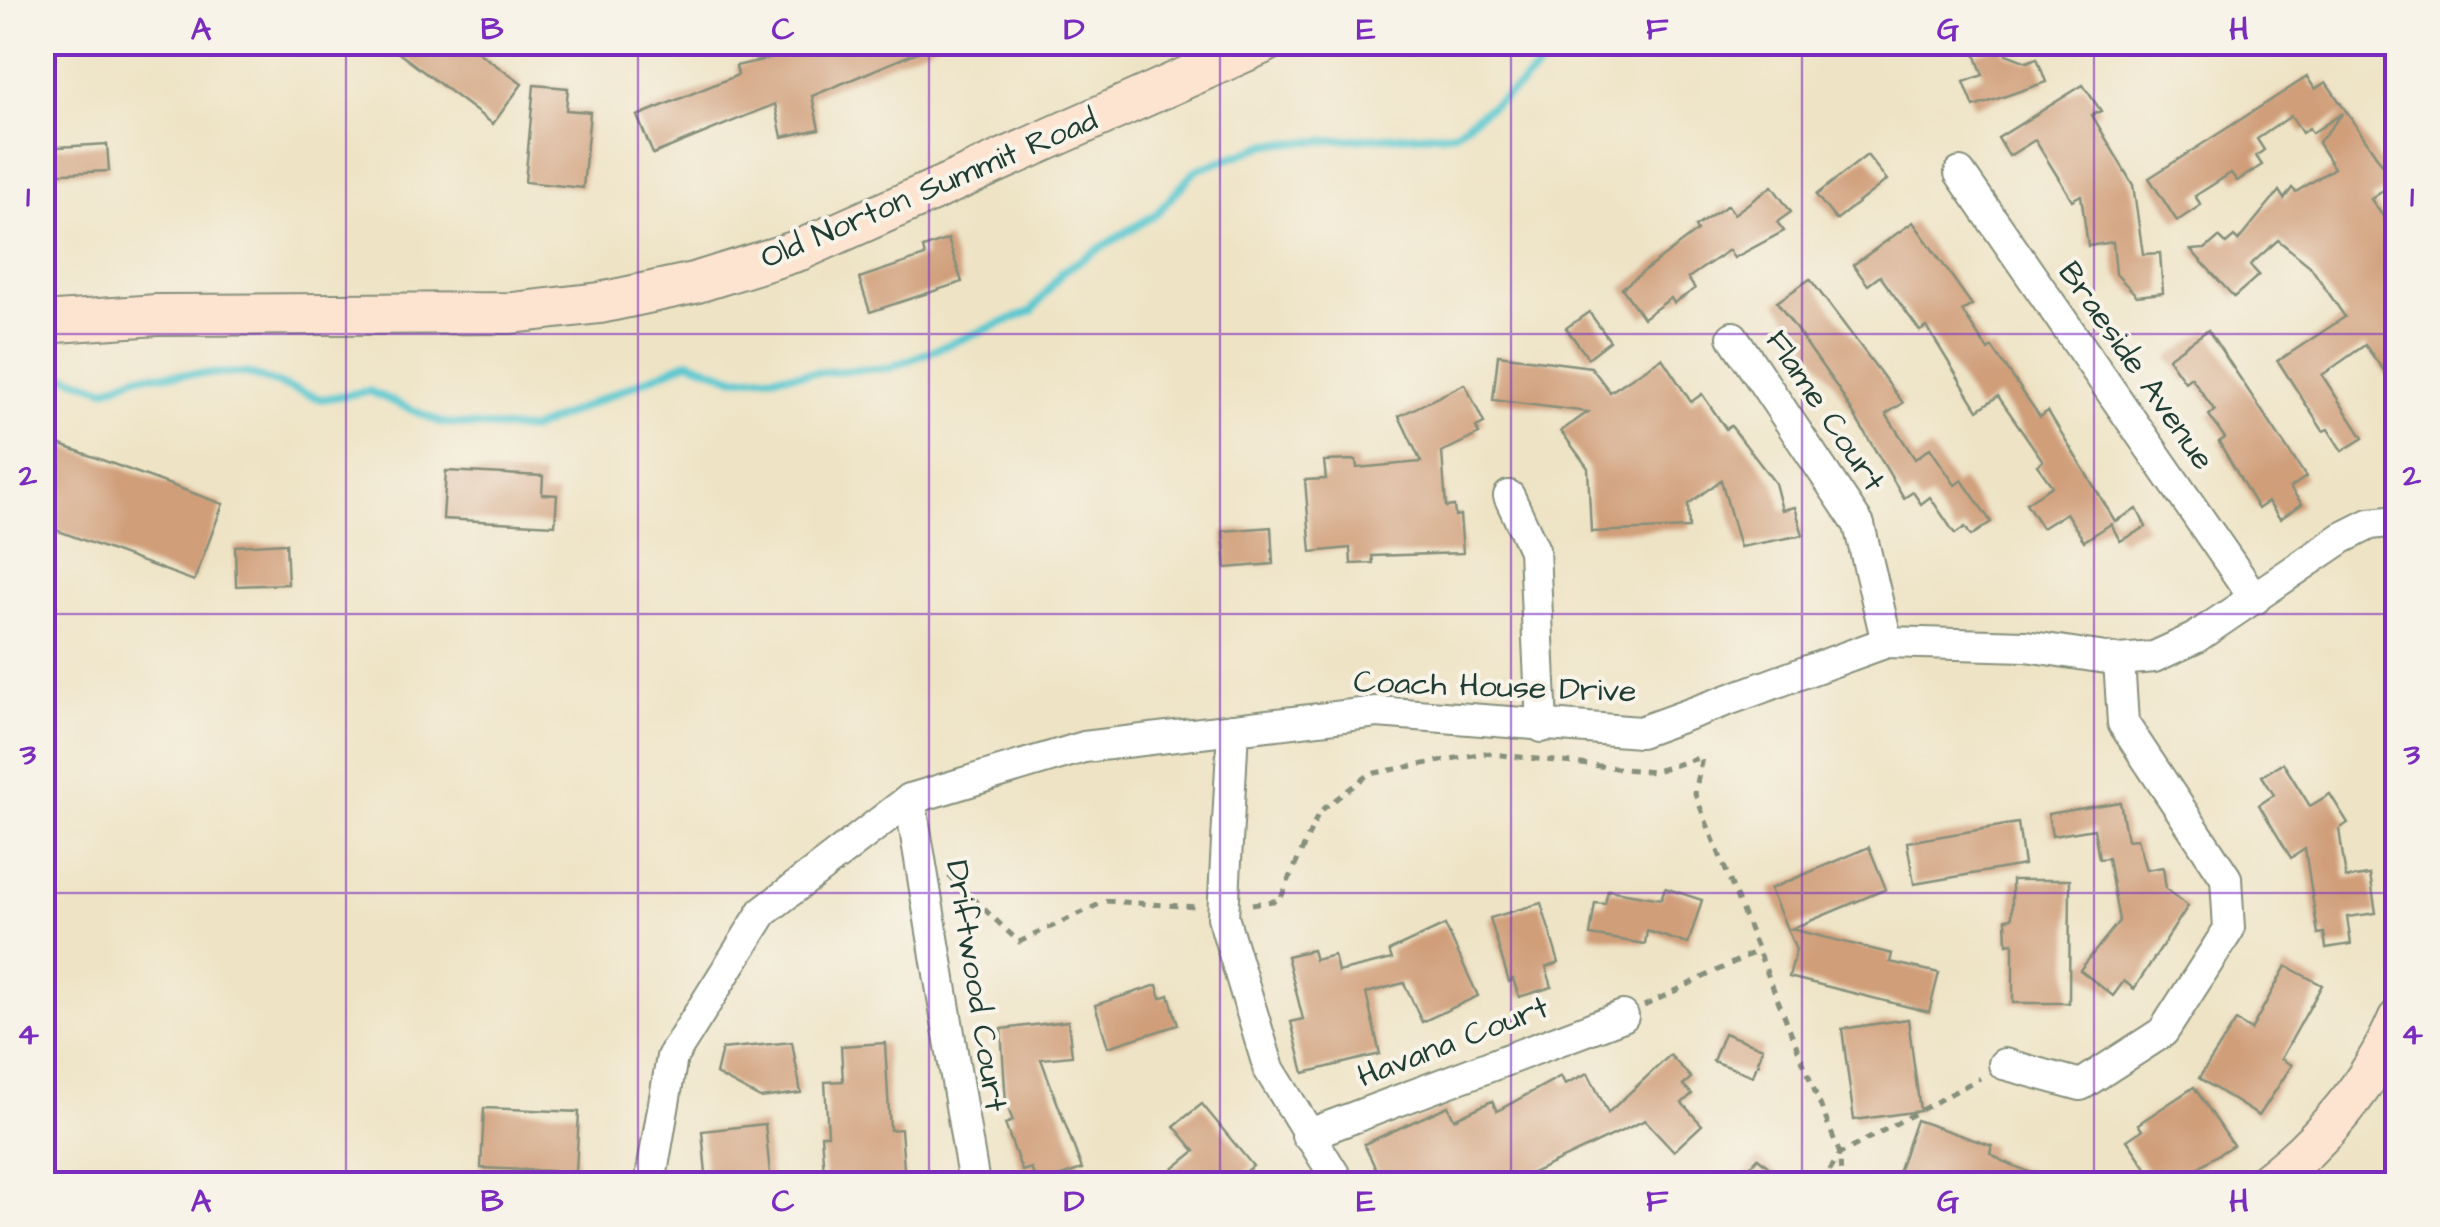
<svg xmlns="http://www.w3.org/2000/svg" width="2440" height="1227" font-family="'Architects Daughter',sans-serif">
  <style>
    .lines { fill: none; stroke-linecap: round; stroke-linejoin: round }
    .stream { stroke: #5ac7cf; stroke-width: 8 }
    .building { fill: #d09e79 }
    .street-casing { stroke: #86907c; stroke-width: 34 }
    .secondary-casing { stroke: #86907c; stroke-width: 44 }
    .path { stroke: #86907c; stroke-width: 5; stroke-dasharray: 8 8; stroke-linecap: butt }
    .street { stroke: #fff; stroke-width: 30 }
    .secondary { stroke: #fde4d1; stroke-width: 40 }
    .grid { fill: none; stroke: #7b2cbf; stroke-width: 2.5; stroke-opacity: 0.55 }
    .labels { text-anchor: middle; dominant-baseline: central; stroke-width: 8; stroke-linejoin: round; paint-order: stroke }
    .street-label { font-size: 32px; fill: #1f3d34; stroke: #f7f3e8 }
    .neatline { fill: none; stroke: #7b2cbf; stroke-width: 4 }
    .grid-label { font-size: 32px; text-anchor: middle; font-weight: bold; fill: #7b2cbf }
  </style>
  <rect width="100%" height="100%" fill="#f7f3e8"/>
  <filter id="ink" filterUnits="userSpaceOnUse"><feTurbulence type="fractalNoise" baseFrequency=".01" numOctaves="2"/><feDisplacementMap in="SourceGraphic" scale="20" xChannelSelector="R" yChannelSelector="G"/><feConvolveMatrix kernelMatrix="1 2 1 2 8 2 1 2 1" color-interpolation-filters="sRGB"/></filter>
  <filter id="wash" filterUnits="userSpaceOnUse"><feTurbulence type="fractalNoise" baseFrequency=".0048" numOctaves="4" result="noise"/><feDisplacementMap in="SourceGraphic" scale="40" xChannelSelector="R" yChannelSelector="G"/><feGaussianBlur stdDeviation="2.25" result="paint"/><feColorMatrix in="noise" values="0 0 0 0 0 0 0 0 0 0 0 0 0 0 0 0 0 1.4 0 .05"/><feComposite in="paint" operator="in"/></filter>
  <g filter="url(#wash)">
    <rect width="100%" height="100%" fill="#eee3c5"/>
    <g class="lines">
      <polyline class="stream" points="42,373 51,371 105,389 139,375 246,373 322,399 369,391 442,423 530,430 689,361 735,378 889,368 1032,311 1063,271 1157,213 1196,170 1269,144 1453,133 1521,85 1564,42"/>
    </g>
    <g id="blocks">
      <g class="building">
        <polygon points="384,42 464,42 522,84 493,124"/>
        <polygon points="823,42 939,43 812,96 819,129 782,137 775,104 653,154 637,116 738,75 736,66 825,46"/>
        <polygon points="2002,45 2006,54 2027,62 2037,58 2046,82 1974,107 1964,82 1983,75 1975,54"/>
        <polygon points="2307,77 2315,89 2326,82 2395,183 2371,199 2398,238 2398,390 2365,345 2322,375 2363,438 2342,451 2328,429 2323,431 2278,361 2345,317 2310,266 2278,240 2250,265 2259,275 2234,297 2191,250 2205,249 2219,237 2226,244 2234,237 2238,241 2279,191 2284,199 2292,188 2296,192 2334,168 2318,143 2343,113 2312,133 2309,128 2302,133 2291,116 2257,139 2264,150 2256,156 2262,165 2237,181 2231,173 2195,196 2201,205 2177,221 2149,178"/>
        <polygon points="534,85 568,88 566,110 590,112 583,188 525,182"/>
        <polygon points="2083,85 2101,111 2092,115 2133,185 2143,254 2160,253 2163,293 2137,296 2116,274 2113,242 2088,246 2081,195 2072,200 2035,140 2009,156 1998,138"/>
        <polygon points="107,144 109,171 42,174 42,148"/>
        <polygon points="1867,155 1887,180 1836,220 1816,195"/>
        <polygon points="1772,186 1791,212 1777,222 1784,231 1734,258 1729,250 1688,278 1695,289 1674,303 1671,298 1643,318 1622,288 1697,231 1695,227 1728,205 1734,214"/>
        <polygon points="1913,222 1972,305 1962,311 1988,350 1992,347 2040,417 2048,411 2115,521 2137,509 2146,527 2120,541 2111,524 2084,541 2066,513 2042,528 2026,503 2052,486 2037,465 2043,461 1998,396 1978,410 1927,327 1920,331 1880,276 1868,285 1853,265"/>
        <polygon points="948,239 962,282 870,312 859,278 925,256 923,248"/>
        <polygon points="1810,279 1903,403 1886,414 1915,459 1930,448 1955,485 1962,480 1991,522 1971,536 1965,527 1955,534 1930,497 1921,504 1913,492 1904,498 1839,390 1777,302"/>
        <polygon points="1589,312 1610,341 1588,358 1566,328"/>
        <polygon points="2208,330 2306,477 2290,488 2302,504 2280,519 2268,502 2258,509 2219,442 2225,438 2209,415 2215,411 2191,377 2185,382 2168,358"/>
        <polygon points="1498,355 1591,367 1610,392 1662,358 1691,402 1702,394 1726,429 1731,426 1775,483 1782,510 1795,507 1803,535 1740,547 1721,480 1688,504 1689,528 1591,532 1588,468 1561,431 1588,412 1493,400"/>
        <polygon points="1465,384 1484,423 1476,427 1479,434 1442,452 1446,507 1454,506 1455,516 1460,515 1463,553 1372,556 1373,563 1351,564 1350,548 1311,552 1305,480 1326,479 1324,461 1356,460 1357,468 1421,462 1399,416"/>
        <polygon points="50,441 223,504 194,581 42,525 42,461"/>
        <polygon points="446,471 543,476 542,494 557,495 555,525 443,519"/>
        <polygon points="1271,527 1273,564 1226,568 1223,531"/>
        <polygon points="286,543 288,584 236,586 235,546"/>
        <polygon points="2283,763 2310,806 2330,794 2348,823 2339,829 2346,878 2370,875 2376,913 2347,917 2351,944 2326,948 2324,933 2318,934 2305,849 2291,858 2259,805 2274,795 2262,776"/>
        <polygon points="2120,802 2127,840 2137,839 2146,870 2163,867 2166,889 2188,906 2134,989 2124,981 2113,996 2080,970 2119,921 2108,858 2099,859 2094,829 2052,836 2048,814"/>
        <polygon points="2018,823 2024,865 1914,884 1907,842"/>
        <polygon points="1869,847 1886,889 1791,929 1892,954 1890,962 1939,973 1929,1012 1789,977 1796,950 1770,889"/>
        <polygon points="2012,880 2070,880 2069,1003 2013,1003 2013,943 2007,944 2006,919 2012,918"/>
        <polygon points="1665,888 1702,900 1688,944 1647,931 1645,944 1590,935 1595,903 1605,904 1608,890 1661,899"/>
        <polygon points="1541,903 1559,963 1546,967 1552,987 1519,997 1513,979 1509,982 1490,918"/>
        <polygon points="1445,925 1478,996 1422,1022 1404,983 1366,993 1380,1054 1304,1073 1291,1022 1303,1019 1287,956 1312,950 1315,960 1334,955 1338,972 1392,959 1389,951"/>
        <polygon points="2286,966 2322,985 2281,1059 2292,1065 2259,1116 2199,1078 2236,1021 2251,1030"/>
        <polygon points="1157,985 1161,998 1169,995 1178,1025 1108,1047 1095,1005"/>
        <polygon points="1908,1019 1920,1111 1854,1120 1842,1029"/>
        <polygon points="1068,1021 1072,1056 1041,1059 1082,1169 1037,1184 1031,1168 1022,1171 1005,1124 1013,1121 1006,1103 1001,1029"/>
        <polygon points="1724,1033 1763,1048 1753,1076 1713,1061"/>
        <polygon points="792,1042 801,1093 760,1098 716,1074 722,1049"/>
        <polygon points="885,1043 890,1130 901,1129 905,1182 825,1184 821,1135 828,1135 825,1082 843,1081 841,1046"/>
        <polygon points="1670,1055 1691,1078 1683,1085 1692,1094 1682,1103 1702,1125 1674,1151 1645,1120 1509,1184 1383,1184 1364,1144 1448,1106 1454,1119 1492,1101 1497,1111 1561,1076 1565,1084 1588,1073 1608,1113"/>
        <polygon points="2194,1087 2233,1145 2172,1184 2157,1184 2127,1140 2142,1130 2138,1124"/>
        <polygon points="1202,1104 1253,1166 1231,1184 1154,1184 1195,1151 1174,1126"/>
        <polygon points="484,1108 579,1112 576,1172 481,1168"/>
        <polygon points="1916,1120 1992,1146 1990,1153 2002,1161 2059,1184 1947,1184 1921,1176 1917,1184 1895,1181"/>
        <polygon points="765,1124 771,1184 707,1184 702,1131"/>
        <polygon points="1758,1158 1789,1184 1735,1184"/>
      </g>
    </g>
  </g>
  <g filter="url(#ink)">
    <use href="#blocks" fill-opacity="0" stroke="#86907c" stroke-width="2.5"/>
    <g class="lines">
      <g class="street-casing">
        <g id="street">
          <polyline points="1960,173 2255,599"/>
          <polyline points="1733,337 1859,525 1887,642"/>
          <polyline points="1509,496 1534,550 1542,727"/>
          <polyline points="1233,729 1223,917 1269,1069 1340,1184"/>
          <polyline points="910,799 974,1184"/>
          <polyline points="2004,1064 2081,1085 2163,1032 2229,929 2226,878 2123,723 2119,660"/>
          <polyline points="1307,1135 1623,1016"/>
          <polyline points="650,1184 672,1057 763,912 910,799 1084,747 1377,712 1640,732 1887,642 2026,646 2119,660 2154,657 2195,638 2342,538 2370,524 2398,521"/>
        </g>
      </g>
      <g class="secondary-casing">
        <g id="secondary">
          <polyline points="42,323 157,315 512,313 600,303 694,283 800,250 1266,42"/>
          <path d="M2266,1184C2321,1142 2371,1084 2398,1020"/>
        </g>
      </g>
      <g class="path">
        <polyline points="949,876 1019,942 1106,901 1196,907"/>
        <polyline points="1252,904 1280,900 1319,812 1369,774 1484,753 1652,772 1702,757 1695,794 1840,1154 1841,1184"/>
        <polyline points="1644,1006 1757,951"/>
        <polyline points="1821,1184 1840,1154 1980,1078"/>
      </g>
      <use href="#street" class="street"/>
      <use href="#secondary" class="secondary"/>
    </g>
  </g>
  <path class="grid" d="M346,42V1184M638,42V1184M929,42V1184M1220,42V1184M1511,42V1184M1802,42V1184M2094,42V1184M42,334H2398M42,614H2398M42,893H2398"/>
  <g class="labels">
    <g class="street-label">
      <text transform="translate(929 189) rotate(-23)">Old Norton Summit Road</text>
      <text transform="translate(2136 366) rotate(55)">Braeside Avenue</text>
      <text transform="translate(1825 411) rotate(56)">Flame Court</text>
      <text transform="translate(1495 687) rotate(2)">Coach House Drive</text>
      <text transform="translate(976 986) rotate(81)">Driftwood Court</text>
      <text transform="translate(1453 1042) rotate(-21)">Havana Court</text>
    </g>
  </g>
  <rect width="2440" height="1227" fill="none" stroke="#f7f3e8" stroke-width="110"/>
  <rect x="55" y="55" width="2330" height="1117" class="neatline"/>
  <g class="grid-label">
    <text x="201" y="39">A</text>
    <text x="492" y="39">B</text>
    <text x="783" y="39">C</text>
    <text x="1074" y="39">D</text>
    <text x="1366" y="39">E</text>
    <text x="1657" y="39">F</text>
    <text x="1948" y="39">G</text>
    <text x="2239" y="39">H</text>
    <text x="28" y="206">1</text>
    <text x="2412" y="206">1</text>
    <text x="28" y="485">2</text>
    <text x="2412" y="485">2</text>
    <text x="28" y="764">3</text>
    <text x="2412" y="764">3</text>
    <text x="28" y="1044">4</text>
    <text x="2412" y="1044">4</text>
    <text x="201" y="1211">A</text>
    <text x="492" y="1211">B</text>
    <text x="783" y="1211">C</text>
    <text x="1074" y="1211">D</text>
    <text x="1366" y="1211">E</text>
    <text x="1657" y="1211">F</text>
    <text x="1948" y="1211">G</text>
    <text x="2239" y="1211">H</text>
  </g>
</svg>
